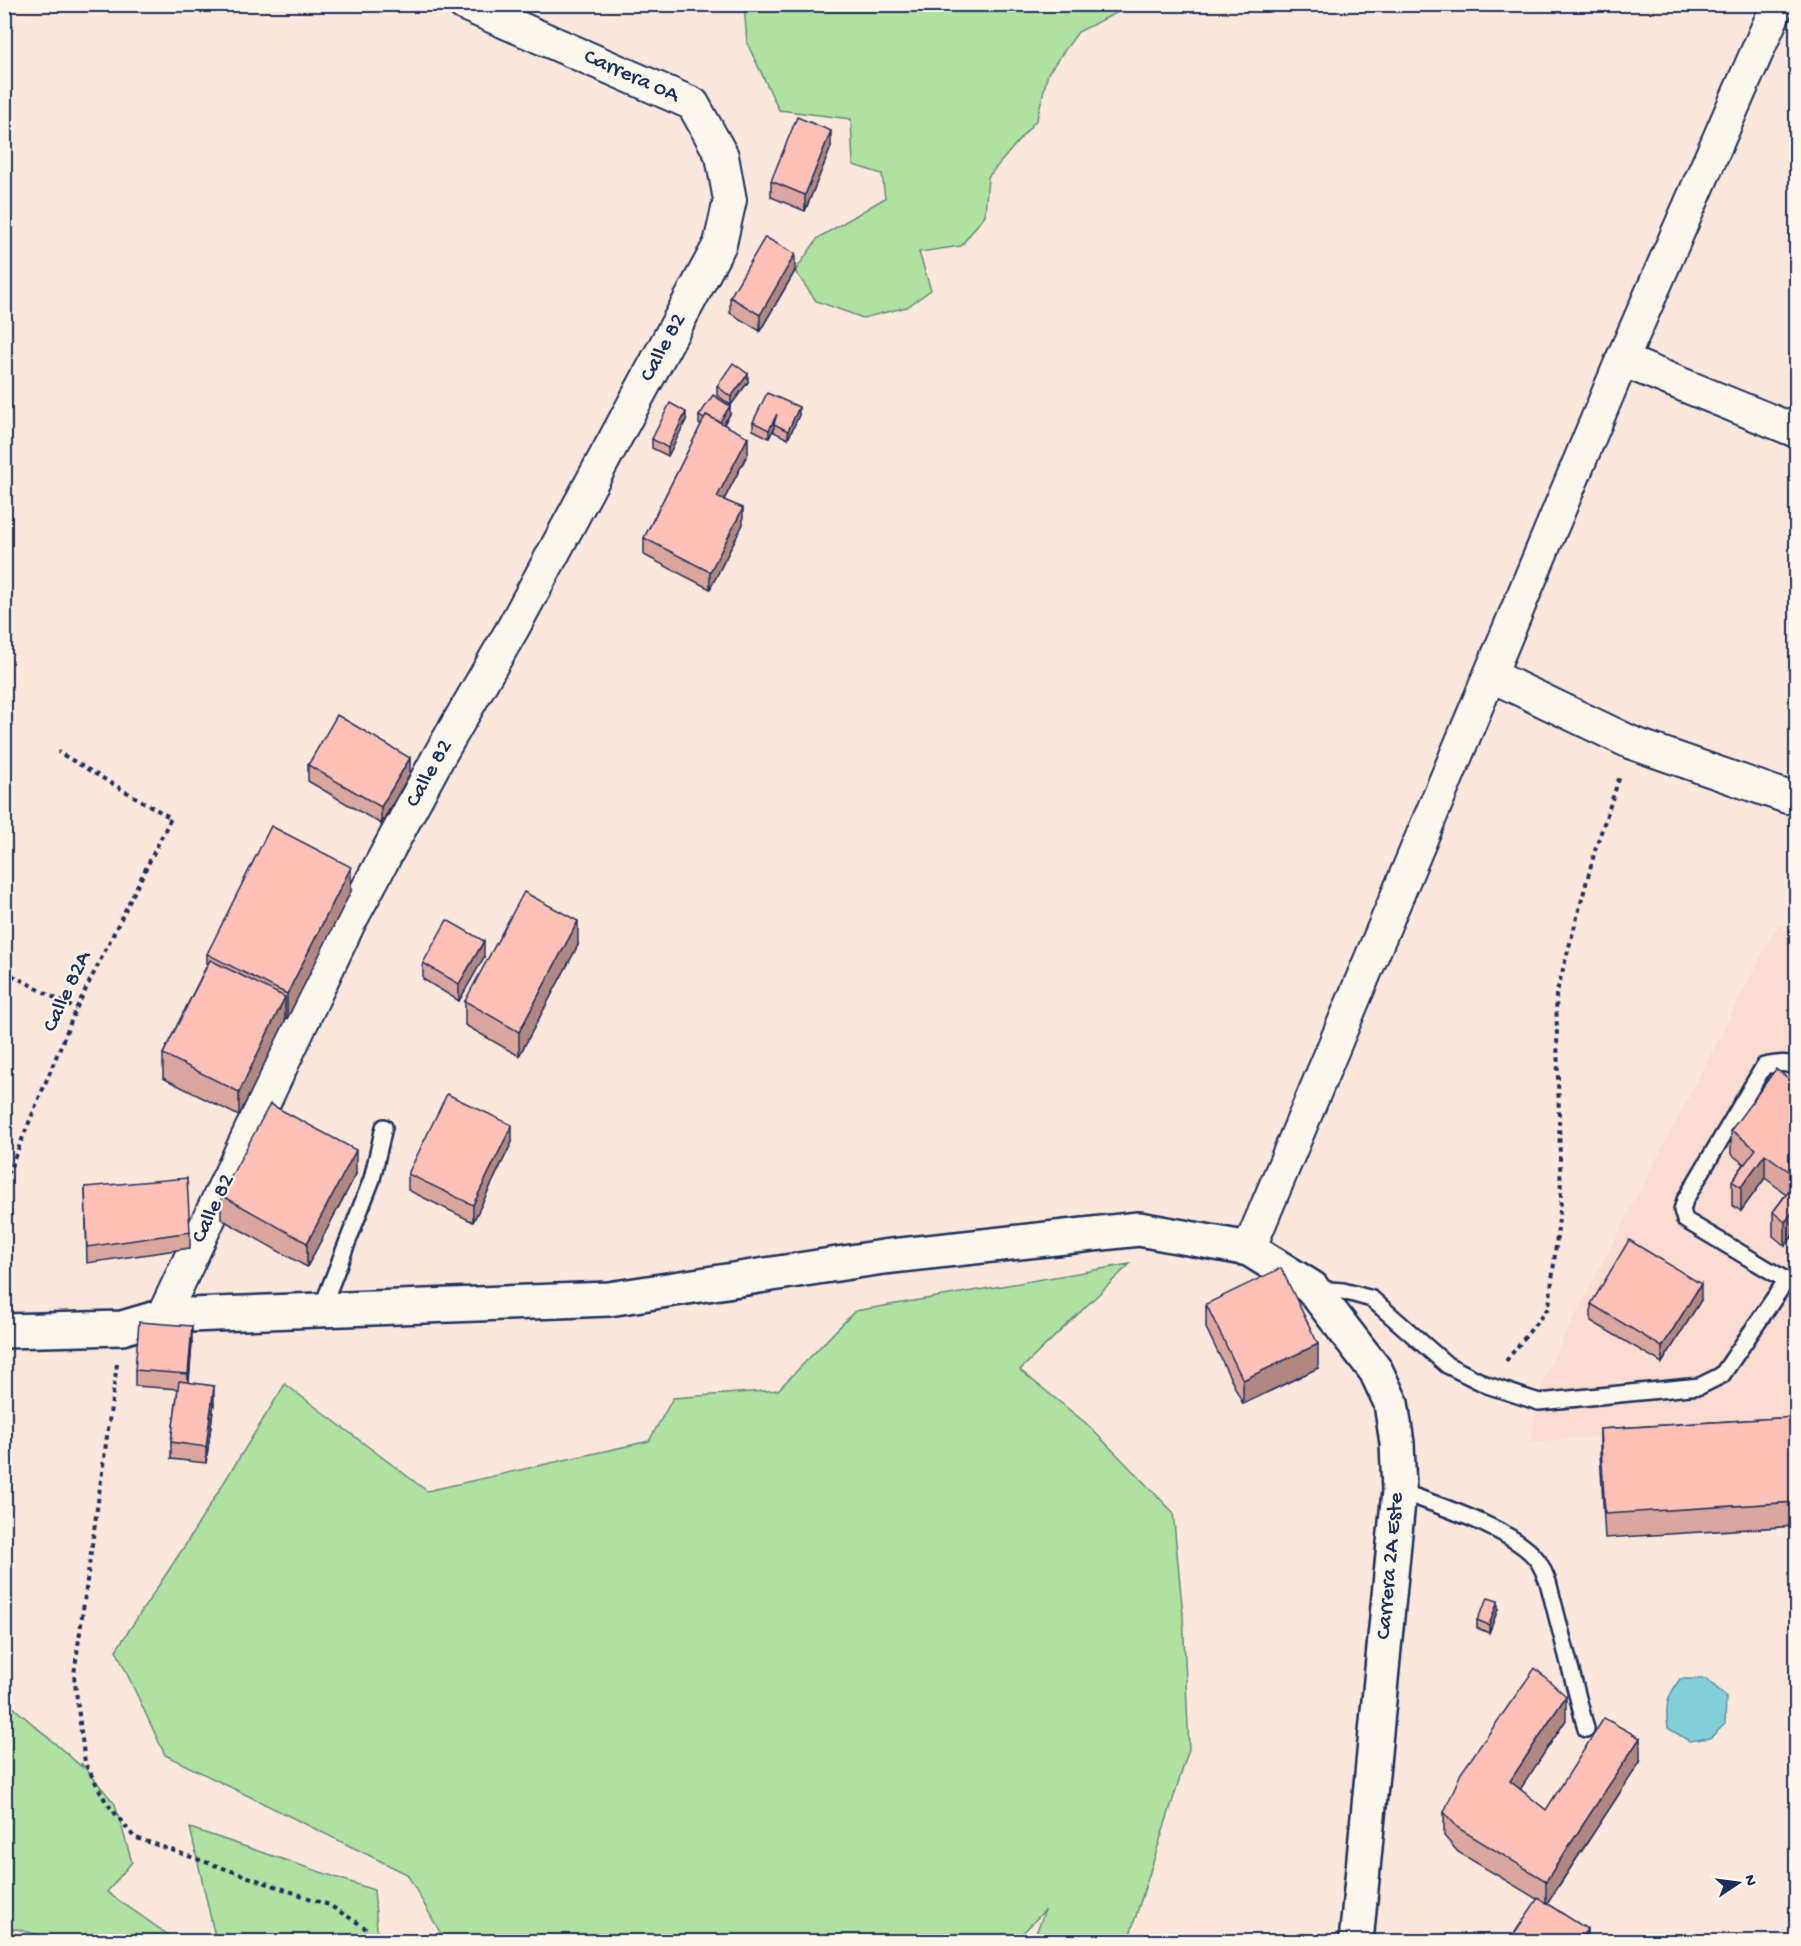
<svg xmlns="http://www.w3.org/2000/svg" width="1801" height="1946" font-family="'Gochi Hand',sans-serif">
  <style>
    .built { fill: #fcdcd1 }
    .green { fill: #afe1a1; stroke: #658880; stroke-width: 1.5 }
    .water { fill: #80d0d9; stroke: #5890a8; stroke-width: 1.5 }
    .lines { fill: none; stroke-linecap: round; stroke-linejoin: round }
    .service-casing { stroke: #1b2f5e; stroke-width: 20 }
    .minor-casing { stroke: #1b2f5e; stroke-width: 36 }
    .tertiary-casing { stroke: #1b2f5e; stroke-width: 38 }
    .path { stroke: #1b2f5e; stroke-width: 4; stroke-dasharray: 4.5 4.5; stroke-linecap: butt }
    .service { stroke: #fbf7ec; stroke-width: 15 }
    .minor { stroke: #fbf7ec; stroke-width: 32 }
    .tertiary { stroke: #fbf7ec; stroke-width: 33 }
    .wall { fill: #daa69e; stroke: #1b2f5e; stroke-width: 1.5 }
    .shaded-wall { fill: #b18781; stroke: #1b2f5e; stroke-width: 1.5 }
    .building { fill: #fdc1b8; stroke: #1b2f5e; stroke-width: 1.5 }
    .labels { text-anchor: middle; dominant-baseline: central; stroke-width: 4.5; stroke-linejoin: round; paint-order: stroke }
    .street-label { font-size: 22px; fill: #1b2f5e; stroke: #fbf7ec }
  </style>
  <rect width="100%" height="100%" fill="#fce7dc"/>
  <filter id="ink" filterUnits="userSpaceOnUse"><feTurbulence type="fractalNoise" baseFrequency=".0167" numOctaves="2"/><feDisplacementMap in="SourceGraphic" scale="12" xChannelSelector="R" yChannelSelector="G"/><feConvolveMatrix kernelMatrix="1 2 1 2 8 2 1 2 1" color-interpolation-filters="sRGB"/></filter>
  <g filter="url(#ink)">
    <polygon class="built" points="1778,924 1796,938 1796,1420 1530,1443 1546,1372"/>
    <g class="green">
      <polygon points="744,5 1132,5 1078,32 1048,73 1037,119 988,177 985,215 961,246 919,252 931,290 907,307 863,318 816,301 795,271 818,238 885,198 882,174 853,165 851,119 779,110 747,43"/>
      <polygon points="1130,1264 1020,1370 1087,1424 1173,1512 1183,1615 1189,1749 1128,1941 1033,1941 1045,1910 1015,1941 445,1941 407,1874 165,1755 116,1650 184,1547 285,1384 427,1491 649,1441 673,1398 778,1390 855,1311"/>
      <polygon points="4,1699 82,1767 81,1763 115,1804 132,1862 107,1892 177,1941 61,1941 17,1929 5,1931"/>
      <polygon points="190,1828 374,1890 378,1941 216,1941"/>
    </g>
    <path class="water" d="M1680,1679H1706L1726,1696L1725,1724L1710,1738L1689,1741L1668,1728C1665,1706 1667,1697 1680,1679Z"/>
    <g class="lines">
      <g class="service-casing">
        <g id="service">
          <path d="M1796,1067C1786,1061 1776,1064 1764,1066L1685,1200L1682,1210L1685,1220L1796,1286"/>
          <polyline points="1315,1289 1343,1291 1372,1299 1447,1365 1487,1385 1539,1402 1700,1386 1722,1375 1786,1281"/>
          <polyline points="321,1310 372,1179 384,1127"/>
          <path d="M1399,1491C1434,1504 1517,1530 1538,1561C1542,1567 1545,1575 1548,1582L1586,1729"/>
        </g>
      </g>
      <g class="minor-casing">
        <g id="minor">
          <polyline points="1622,360 1796,431"/>
          <polyline points="1490,675 1632,743 1787,797 1796,795"/>
          <polyline points="1249,1249 1622,360 1778,4"/>
          <polyline points="163,1316 348,925 439,756 513,628 720,244 730,200 722,156 693,104 464,4"/>
        </g>
      </g>
      <g class="tertiary-casing">
        <polyline id="tertiary" points="4,1331 122,1328 163,1316 609,1299 883,1257 1139,1229 1249,1249 1312,1288 1376,1371 1391,1403 1397,1443 1399,1491 1356,1942"/>
      </g>
      <g class="path">
        <polyline points="4,971 76,1009"/>
        <polyline points="4,1183 76,1009 171,818 58,752"/>
        <polyline points="1506,1361 1549,1307 1561,1201 1556,995 1596,847 1620,776"/>
        <polyline points="117,1364 74,1675 85,1763 106,1802 134,1837 329,1905 363,1926 376,1942"/>
      </g>
      <use href="#service" class="service"/>
      <use href="#minor" class="minor"/>
      <use href="#tertiary" class="tertiary"/>
    </g>
    <g class="wall">
      <polygon points="831,147 805,211 771,197 771,181"/>
      <polygon points="795,271 760,331 730,313 730,297"/>
      <polygon points="748,382 731,405 717,395 717,386"/>
      <polygon points="730,414 724,424 748,453 724,500 743,524 710,589 644,555 644,538 701,425 699,424 699,416"/>
      <polygon points="799,415 788,439 774,432 774,428 769,438 753,430 753,422"/>
      <polygon points="686,420 668,456 652,448 652,439"/>
      <polygon points="308,765 410,774 381,824 308,781"/>
      <polygon points="351,891 287,1019 285,1017 285,1021 239,1116 163,1078 163,1054 207,965 207,954"/>
      <polygon points="578,945 519,1056 465,1025 465,1001"/>
      <polygon points="484,957 459,1001 423,979 423,963"/>
      <polygon points="1797,1085 1797,1230 1785,1246 1773,1236 1773,1212 1786,1194 1765,1178 1741,1211 1732,1205 1732,1181 1744,1164 1731,1154 1731,1130"/>
      <polygon points="512,1142 473,1222 408,1190 408,1174"/>
      <polygon points="356,1174 307,1267 221,1219 221,1195"/>
      <polygon points="85,1187 190,1232 190,1248 87,1263"/>
      <polygon points="1701,1300 1662,1363 1591,1321 1591,1304"/>
      <polygon points="1206,1304 1318,1368 1243,1404 1206,1328"/>
      <polygon points="192,1343 189,1383 214,1403 206,1463 171,1459 171,1442 178,1389 135,1386 135,1370"/>
      <polygon points="1797,1417 1797,1526 1605,1538 1600,1453 1600,1429"/>
      <polygon points="1498,1609 1489,1633 1477,1628 1477,1620"/>
      <polygon points="1566,1720 1520,1789 1546,1810 1640,1762 1547,1904 1587,1941 1537,1899 1458,1852 1444,1836 1444,1812"/>
    </g>
    <g class="shaded-wall">
      <polygon points="831,131 831,147 805,211 805,195"/>
      <polygon points="795,254 795,271 760,331 760,315"/>
      <polygon points="748,374 748,382 731,405 731,397"/>
      <polygon points="730,406 730,414 716,435 716,427"/>
      <polygon points="799,407 799,415 788,439 788,431"/>
      <polygon points="686,412 686,420 668,456 668,448"/>
      <polygon points="777,414 774,424 774,428 769,438 769,430"/>
      <polygon points="748,437 748,453 717,513 717,497"/>
      <polygon points="743,508 743,524 710,589 710,572"/>
      <polygon points="410,758 410,774 381,824 381,807"/>
      <polygon points="351,867 351,891 287,1019 287,994"/>
      <polygon points="578,921 578,945 519,1056 519,1032"/>
      <polygon points="484,941 484,957 459,1001 459,984"/>
      <polygon points="285,997 285,1021 239,1116 239,1092"/>
      <polygon points="512,1125 512,1142 473,1222 473,1205"/>
      <polygon points="356,1150 356,1174 307,1267 307,1243"/>
      <polygon points="1765,1154 1765,1178 1741,1211 1741,1187"/>
      <polygon points="1797,1206 1797,1230 1785,1246 1785,1222"/>
      <polygon points="1701,1284 1701,1300 1662,1363 1662,1347"/>
      <polygon points="192,1326 192,1343 188,1390 188,1374"/>
      <polygon points="1318,1344 1318,1368 1243,1404 1243,1380"/>
      <polygon points="214,1386 214,1403 206,1463 206,1447"/>
      <polygon points="1498,1601 1498,1609 1489,1633 1489,1625"/>
      <polygon points="1566,1696 1566,1720 1510,1805 1510,1781"/>
      <polygon points="1640,1738 1640,1762 1546,1905 1546,1881"/>
      <polygon points="1587,1929 1587,1941 1579,1941"/>
    </g>
    <g class="building">
      <polygon points="797,117 831,131 805,195 771,181"/>
      <polygon points="765,237 795,254 760,315 730,297"/>
      <polygon points="733,363 748,374 731,397 717,386"/>
      <polygon points="767,393 799,407 788,431 774,424 777,414 769,430 753,422"/>
      <polygon points="713,395 730,406 720,422 706,415 704,419 699,416"/>
      <polygon points="670,403 686,412 668,448 652,439"/>
      <polygon points="706,415 748,437 717,497 743,508 710,572 644,538"/>
      <polygon points="337,715 410,758 381,807 308,765"/>
      <polygon points="271,826 351,867 287,994 207,954"/>
      <polygon points="524,892 578,921 519,1032 465,1001"/>
      <polygon points="447,920 484,941 459,984 423,963"/>
      <polygon points="210,960 285,997 239,1092 163,1054"/>
      <polygon points="1776,1069 1797,1085 1797,1177 1765,1154 1741,1187 1732,1181 1756,1149 1731,1130"/>
      <polygon points="447,1094 512,1125 473,1205 408,1174"/>
      <polygon points="270,1104 356,1150 307,1243 221,1195"/>
      <polygon points="187,1178 190,1232 87,1247 85,1187"/>
      <polygon points="1797,1180 1797,1206 1785,1222 1773,1212"/>
      <polygon points="1629,1240 1701,1284 1662,1347 1591,1304"/>
      <polygon points="1281,1268 1318,1344 1243,1380 1206,1304"/>
      <polygon points="139,1322 192,1326 188,1374 135,1370"/>
      <polygon points="179,1381 214,1386 206,1447 171,1442"/>
      <polygon points="1797,1417 1797,1502 1605,1514 1600,1429"/>
      <polygon points="1488,1598 1498,1601 1489,1625 1477,1620"/>
      <polygon points="1535,1668 1566,1696 1510,1781 1546,1810 1604,1718 1640,1738 1546,1881 1458,1828 1444,1812 1461,1773"/>
      <polygon points="1538,1898 1587,1929 1579,1941 1509,1941"/>
    </g>
  </g>
  <g class="labels">
    <g class="street-label">
      <text transform="translate(631 77) rotate(24)">Carrera 0A</text>
      <text transform="translate(664 348) rotate(-62)">Calle 82</text>
      <text transform="translate(430 774) rotate(-61)">Calle 82</text>
      <text transform="translate(68 992) rotate(-65)">Calle 82A</text>
      <text transform="translate(214 1209) rotate(-65)">Calle 82</text>
      <text transform="translate(1391 1566) rotate(-85)">Carrera 2A Este</text>
    </g>
  </g>
  <rect width="1801" height="1946" fill="none" stroke="#fbf7ec" stroke-width="24"/>
  <rect x="12" y="12" width="1777" height="1922" fill="none" stroke="#1b2f5e" stroke-width="2" filter="url(#ink)"/>
  <g transform="translate(1738 1883) rotate(77)" stroke="#fbf7ec" stroke-width="4.5" paint-order="stroke">
  <path d="M0-4.5L10 22L0 15L-10 22Z" fill="#1b2f5e"/>
  <text y="-9" font-size="16" font-weight="bold" text-anchor="middle" fill="#1b2f5e">N</text>
  </g>
</svg>
